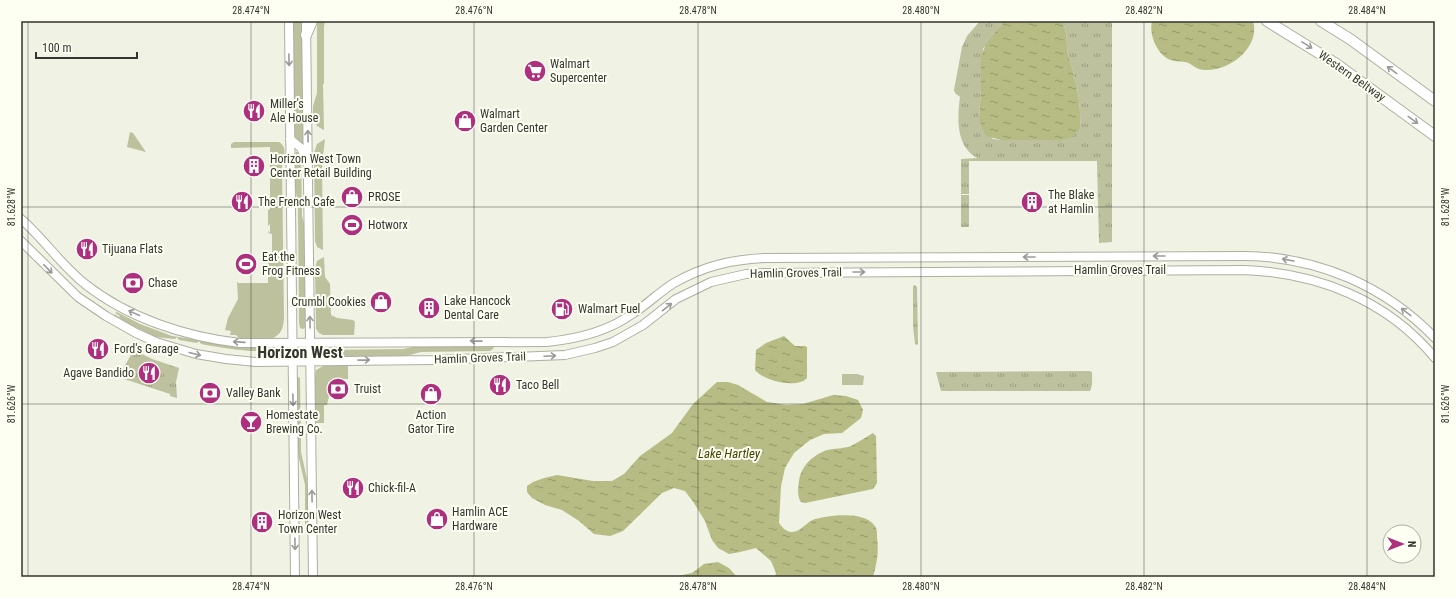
<svg xmlns="http://www.w3.org/2000/svg" width="1456" height="598" font-family="'Roboto Condensed',sans-serif">
  <style>
    .grass { fill: url(#grass-tufts) }
    .park { fill: #bdc19e }
    .water { fill: url(#water-ripples) }
    .lines { fill: none; stroke-linecap: round; stroke-linejoin: round }
    .secondary-casing { stroke: #adafa1; stroke-width: 10 }
    .highway-casing { stroke: #adafa1; stroke-width: 12 }
    .secondary { stroke: #fff; stroke-width: 8 }
    .highway { stroke: #fff; stroke-width: 10 }
    .oneway { stroke: #9a9a97 }
    .ticks { fill: none; stroke: #34352f; stroke-width: 1; stroke-opacity: 0.45 }
    .labels { text-anchor: middle; dominant-baseline: central; stroke-width: 4; stroke-linejoin: round; paint-order: stroke }
    .poi-label { font-size: 12px; fill: #34352f; stroke: #fdfff3; text-anchor: start }
    .street-label { font-size: 12px; fill: #34352f; stroke: #fdfff3 }
    .water-label { font-size: 13px; font-style: italic; fill: #434700; stroke: #fdfff3 }
    .district-label { font-size: 16px; font-weight: bold; fill: #34352f; stroke: #fdfff3 }
    .neatline { fill: none; stroke: #34352f; stroke-width: 1.5 }
    .ticks-label { font-size: 10px; text-anchor: middle; fill: #34352f }
  </style>
  <defs>
    <pattern id="grass-tufts" width="24" height="20" patternUnits="userSpaceOnUse"><rect width="24" height="20" fill="#bdc19e"/><path d="M3 7l-1-3M5 7V3M7 7l1-3M15 17l-1-3M17 17v-4M19 17l1-3" fill="none" stroke="#9a9e81"/></pattern>
    <pattern id="water-ripples" width="26" height="14" patternUnits="userSpaceOnUse"><rect width="26" height="14" fill="#b6bc83"/><path d="M2 4q2-2 4 0t4 0M15 11q2-2 4 0t4 0" fill="none" stroke="#959a6c"/></pattern>
  </defs>
  <rect width="100%" height="100%" fill="#f0f2e3"/>
  <g class="grass">
    <path d="M980,21H1004L983,49L981,64V90L979,118L983,127L993,139L1001,140H1062L1080,129C1081,111 1079,93 1074,76C1073,68 1070,62 1068,54C1066,42 1068,33 1062,21H1112V242L1099,243L1097,161H969V194H961V159L978,158C956,148 957,118 960,97L955,93L954,90L962,47L967,36Z"/>
    <rect x="961" y="195" width="8" height="32"/>
    <polygon points="914,285 917,287 918,343 917,345 915,344 913,326 913,287"/>
    <polygon points="134,350 152,359 179,368 176,382 177,398 170,396 170,394 118,377"/>
    <path d="M1089,371L1092,372C1092,377 1093,386 1090,391H941L936,372Z"/>
  </g>
  <g class="park">
    <polygon points="293,21 302,21 304,147 294,135"/>
    <polygon points="317,21 325,21 324,27 324,84 323,84 324,130 317,126 313,119 313,106 317,93"/>
    <polygon points="130,132 133,133 146,152 127,147"/>
    <polygon points="325,139 322,165 323,250 317,247 315,241 314,153 317,144"/>
    <path d="M234,142H279C288,148 284,157 282,166L284,319C283,329 281,335 271,339L239,338L236,335H230L231,331L225,330L228,318L238,299L237,281L238,283H268V254H272V234L268,233V231L270,233V224L268,226V210L270,209V147L231,148V144Z"/>
    <path d="M296,152H299L301,154L302,216L306,231V327L303,329L300,328L299,323L298,205C296,193 291,162 296,152Z"/>
    <polygon points="324,257 325,277 330,284 331,315 337,318 353,320 355,322 354,335 323,335 319,333 316,329 315,268 317,261"/>
    <path d="M117,312L140,324L172,336L248,347H274L276,349C261,355 218,347 201,344L199,341L197,343L179,340L177,337L175,339L155,337L115,317L114,314L119,317L120,316L115,313Z"/>
    <polygon points="418,346 492,346 494,348 490,351 421,352 406,356 328,357 325,354 325,351 328,350 403,349"/>
    <polygon points="348,364 348,379 337,379 332,383 327,405 324,405 324,423 315,423 315,377 316,370 325,365"/>
    <polygon points="842,374 857,374 864,376 863,385 842,385"/>
    <polygon points="299,377 300,378 301,452 308,484 309,531 307,533 305,531 305,485 298,454 297,383 297,378"/>
  </g>
  <g class="water">
    <path d="M1004,21H1062C1068,33 1066,42 1068,54C1070,62 1073,68 1074,76C1079,93 1081,111 1080,129L1072,137L1062,140H1001L986,136L984,133L979,118L981,90V56L986,44Z"/>
    <path d="M1152,21H1253C1261,47 1229,72 1204,70C1194,69 1192,63 1185,62C1178,61 1171,62 1165,57C1155,49 1149,33 1152,21Z"/>
    <path d="M784,336L795,346H805L807,347V378C798,389 763,381 755,370L756,350L766,343Z"/>
    <path d="M717,382H728L738,385L767,402L786,405L803,404L833,395L846,396L858,400L863,410L861,418L842,433L824,434L810,440L794,453L785,468L781,486L779,523C782,527 785,531 791,532C800,533 806,522 815,519C830,515 868,510 876,528C877,530 877,534 877,537C879,551 877,563 873,577H775L776,573L771,561L756,548L740,552L729,554L718,548L712,540L705,521L694,503L685,491L674,488L662,493L623,531L610,536L594,534L579,521L562,510L545,505L532,498L527,492V486L533,482L544,478L557,475L593,481H612L624,474L640,456L672,433L693,404Z"/>
    <path d="M873,433L876,436L877,483L873,489L805,503L801,502C797,496 798,488 799,481C801,466 813,455 827,450C835,448 843,449 851,446C859,442 866,437 873,433Z"/>
    <polygon points="718,562 729,568 737,577 659,577 678,576 692,573 704,564"/>
  </g>
  <g class="lines">
    <g class="secondary-casing">
      <g id="secondary">
        <polyline points="289,21 295,577"/>
        <polyline points="306,21 313,577"/>
        <polyline points="290,139 301,148 307,161"/>
        <path d="M21,219C44,239 61,265 85,284C128,318 186,337 240,343L547,342C577,339 607,332 632,314C647,305 659,292 674,283C704,266 730,260 764,258L1246,256C1318,257 1385,286 1435,338"/>
        <path d="M21,241L78,297L106,316L136,333L156,342L196,354L226,359L256,362L434,360L565,355L595,348L613,342L643,325L676,299L711,282L746,274L764,273L1244,270C1318,273 1387,300 1435,358"/>
      </g>
    </g>
    <g class="highway-casing">
      <g id="highway">
        <polyline points="1267,21 1335,63 1435,136"/>
        <polyline points="1321,21 1350,39 1435,101"/>
        <polyline points="306,35 312,21"/>
      </g>
    </g>
    <use href="#secondary" class="secondary"/>
    <use href="#highway" class="highway"/>
  </g>
  <defs><path id="oneway-shaft" d="M-6 0H5M1.5-3L5.5 0L1.5 3" fill="none" stroke-width="1.6" stroke-linecap="round" stroke-linejoin="round"/></defs>
  <g class="oneway">
    <use href="#oneway-shaft" transform="translate(1307 45) rotate(32)"/>
    <use href="#oneway-shaft" transform="translate(289 60) rotate(89)"/>
    <use href="#oneway-shaft" transform="translate(1392 70) rotate(-144)"/>
    <use href="#oneway-shaft" transform="translate(1413 120) rotate(36)"/>
    <use href="#oneway-shaft" transform="translate(308 136) rotate(-91)"/>
    <use href="#oneway-shaft" transform="translate(1159 256) rotate(180)"/>
    <use href="#oneway-shaft" transform="translate(1029 257) rotate(180)"/>
    <use href="#oneway-shaft" transform="translate(1288 260) rotate(-170)"/>
    <use href="#oneway-shaft" transform="translate(48 269) rotate(46)"/>
    <use href="#oneway-shaft" transform="translate(859 272)"/>
    <use href="#oneway-shaft" transform="translate(667 307) rotate(-39)"/>
    <use href="#oneway-shaft" transform="translate(1406 312) rotate(-142)"/>
    <use href="#oneway-shaft" transform="translate(134 313) rotate(-155)"/>
    <use href="#oneway-shaft" transform="translate(310 322) rotate(-91)"/>
    <use href="#oneway-shaft" transform="translate(476 341) rotate(-179)"/>
    <use href="#oneway-shaft" transform="translate(239 342) rotate(-176)"/>
    <use href="#oneway-shaft" transform="translate(195 354) rotate(14)"/>
    <use href="#oneway-shaft" transform="translate(550 356) rotate(-3)"/>
    <use href="#oneway-shaft" transform="translate(364 360) rotate(-1)"/>
    <use href="#oneway-shaft" transform="translate(293 400) rotate(89)"/>
    <use href="#oneway-shaft" transform="translate(312 496) rotate(-91)"/>
    <use href="#oneway-shaft" transform="translate(295 544) rotate(89)"/>
  </g>
  <path class="ticks" d="M28,21V577M251,21V577M474,21V577M698,21V577M921,21V577M1144,21V577M1367,21V577M21,207H1435M21,404H1435"/>
  <defs>
    <g id="supermarket-disc" transform="scale(1.15)"><circle r="9.5" fill="#ae2f7e" stroke="#fdfff3"/><path d="M-6-5.5h2.5l.6 2H6L4.5 2H-2.5L-4.4-4H-6ZM-1.5 3.2a1.3 1.3 0 1 0 .1 0ZM3 3.2a1.3 1.3 0 1 0 .1 0Z" fill="#fff"/></g>
    <g id="restaurant-disc" transform="scale(1.15)"><circle r="9.5" fill="#ae2f7e" stroke="#fdfff3"/><path d="M-5-6h1v4h1v-4h1v4h1v-4h1v5L-1.5 .5V6h-2V.5L-5-1ZM5-6V6H3V1.5H1.5Q1.5-4 5-6Z" fill="#fff"/></g>
    <g id="shop-disc" transform="scale(1.15)"><circle r="9.5" fill="#ae2f7e" stroke="#fdfff3"/><path d="M-5-2.5h2.3a2.7 3.5 0 0 1 5.4 0H5L5.5 6h-11ZM-1.5-2.5h3a1.5 2.3 0 0 0-3 0Z" fill="#fff"/></g>
    <g id="building-disc" transform="scale(1.15)"><circle r="9.5" fill="#ae2f7e" stroke="#fdfff3"/><path d="M-4-6H4V6H1V3H-1V6H-4ZM-2.5-4.3h1.7v1.8h-1.7ZM.8-4.3h1.7v1.8H.8ZM-2.5-1h1.7V.8h-1.7ZM.8-1h1.7V.8H.8Z" fill="#fff"/></g>
    <g id="stadium-disc" transform="scale(1.15)"><circle r="9.5" fill="#ae2f7e" stroke="#fdfff3"/><path d="M0-5a6.5 5 0 1 0 0 10a6.5 5 0 1 0 0-10ZM-3.5-1.8h7v3.6h-7Z" fill="#fff"/></g>
    <g id="bank-disc" transform="scale(1.15)"><circle r="9.5" fill="#ae2f7e" stroke="#fdfff3"/><path d="M-6-4H6V4H-6ZM0-2.3a2.3 2.3 0 1 0 0 4.6a2.3 2.3 0 1 0 0-4.6Z" fill="#fff"/></g>
    <g id="fuel-disc" transform="scale(1.15)"><circle r="9.5" fill="#ae2f7e" stroke="#fdfff3"/><path d="M-5.5-6h7V0h2V4h1.3V-2.5L3-4.5l.8-.8L6-3V5H2.5V1h-1V6h-7ZM-4.2-4.7v3.2H.2V-4.7Z" fill="#fff"/></g>
    <g id="bar-disc" transform="scale(1.15)"><circle r="9.5" fill="#ae2f7e" stroke="#fdfff3"/><path d="M-6-5H6L.8 .8V4.5H3.5V6h-7V4.5H-.8V.8Z" fill="#fff"/></g>
  </defs>
  <g fill-rule="evenodd">
    <use href="#supermarket-disc" x="535" y="71"/>
    <use href="#restaurant-disc" x="254" y="111"/>
    <use href="#shop-disc" x="465" y="121"/>
    <use href="#building-disc" x="254" y="166"/>
    <use href="#shop-disc" x="352" y="197"/>
    <use href="#restaurant-disc" x="242" y="202"/>
    <use href="#building-disc" x="1032" y="202"/>
    <use href="#stadium-disc" x="352" y="225"/>
    <use href="#restaurant-disc" x="87" y="249"/>
    <use href="#stadium-disc" x="246" y="264"/>
    <use href="#bank-disc" x="133" y="283"/>
    <use href="#shop-disc" x="381" y="302"/>
    <use href="#building-disc" x="429" y="308"/>
    <use href="#fuel-disc" x="562" y="309"/>
    <use href="#restaurant-disc" x="98" y="349"/>
    <use href="#restaurant-disc" x="149" y="373"/>
    <use href="#restaurant-disc" x="500" y="385"/>
    <use href="#bank-disc" x="338" y="389"/>
    <use href="#bank-disc" x="210" y="393"/>
    <use href="#shop-disc" x="431" y="394"/>
    <use href="#bar-disc" x="251" y="422"/>
    <use href="#restaurant-disc" x="353" y="488"/>
    <use href="#shop-disc" x="437" y="519"/>
    <use href="#building-disc" x="262" y="522"/>
  </g>
  <g class="labels">
    <g class="poi-label">
      <text x="550" y="64">Walmart<tspan x="550" dy="14">Supercenter</tspan></text>
      <text x="270" y="104">Miller's<tspan x="270" dy="14">Ale House</tspan></text>
      <text x="480" y="114">Walmart<tspan x="480" dy="14">Garden Center</tspan></text>
      <text x="270" y="159">Horizon West Town<tspan x="270" dy="14">Center Retail Building</tspan></text>
      <text x="1048" y="195">The Blake<tspan x="1048" dy="14">at Hamlin</tspan></text>
      <text x="368" y="197">PROSE</text>
      <text x="258" y="202">The French Cafe</text>
      <text x="368" y="225">Hotworx</text>
      <text x="102" y="249">Tijuana Flats</text>
      <text x="262" y="257">Eat the<tspan x="262" dy="14">Frog Fitness</tspan></text>
      <text x="148" y="283">Chase</text>
      <text x="444" y="301">Lake Hancock<tspan x="444" dy="14">Dental Care</tspan></text>
      <text x="366" y="302" text-anchor="end">Crumbl Cookies</text>
      <text x="578" y="309">Walmart Fuel</text>
      <text x="114" y="349">Ford's Garage</text>
      <text x="134" y="373" text-anchor="end">Agave Bandido</text>
      <text x="516" y="385">Taco Bell</text>
      <text x="354" y="389">Truist</text>
      <text x="226" y="393">Valley Bank</text>
      <text x="266" y="415">Homestate<tspan x="266" dy="14">Brewing Co.</tspan></text>
      <text x="431" y="415" text-anchor="middle">Action<tspan x="431" dy="14">Gator Tire</tspan></text>
      <text x="368" y="488">Chick-fil-A</text>
      <text x="452" y="512">Hamlin ACE<tspan x="452" dy="14">Hardware</tspan></text>
      <text x="278" y="515">Horizon West<tspan x="278" dy="14">Town Center</tspan></text>
    </g>
    <g class="street-label">
      <text transform="translate(1352 76) rotate(35)">Western Beltway</text>
      <text x="1120" y="270">Hamlin Groves Trail</text>
      <text transform="translate(796 273) rotate(-1)">Hamlin Groves Trail</text>
      <text transform="translate(480 358) rotate(-2)">Hamlin Groves Trail</text>
    </g>
    <g class="water-label">
      <text x="729" y="453">Lake Hartley</text>
    </g>
    <g class="district-label">
      <text x="300" y="352">Horizon West</text>
    </g>
  </g>
  <rect width="1456" height="598" fill="none" stroke="#fdfff3" stroke-width="44"/>
  <g transform="translate(1402 544) rotate(90)"><circle r="19" fill="#fdfff3" stroke="#adaea5"/>
  <path d="M0-3L7 15L0 10L-7 15Z" fill="#ae2f7e"/>
  <text y="-6" font-size="11" font-weight="bold" text-anchor="middle" fill="#34352f">N</text>
  </g>
  <path d="M36 52v6h101v-6" fill="none" stroke="#34352f" stroke-width="2"/>
  <text x="42" y="52" font-size="12" fill="#34352f" stroke="#fdfff3" stroke-width="3" paint-order="stroke">100 m</text>
  <rect x="22" y="22" width="1412" height="554" class="neatline"/>
  <g class="ticks-label">
    <text x="251" y="14">28.474°N</text>
    <text x="474" y="14">28.476°N</text>
    <text x="698" y="14">28.478°N</text>
    <text x="921" y="14">28.480°N</text>
    <text x="1144" y="14">28.482°N</text>
    <text x="1367" y="14">28.484°N</text>
    <text transform="translate(1445 207) rotate(-90)" y="4">81.628°W</text>
    <text transform="translate(11 207) rotate(-90)" y="4">81.628°W</text>
    <text transform="translate(1445 404) rotate(-90)" y="4">81.626°W</text>
    <text transform="translate(11 404) rotate(-90)" y="4">81.626°W</text>
    <text x="251" y="590">28.474°N</text>
    <text x="474" y="590">28.476°N</text>
    <text x="698" y="590">28.478°N</text>
    <text x="921" y="590">28.480°N</text>
    <text x="1144" y="590">28.482°N</text>
    <text x="1367" y="590">28.484°N</text>
  </g>
</svg>
